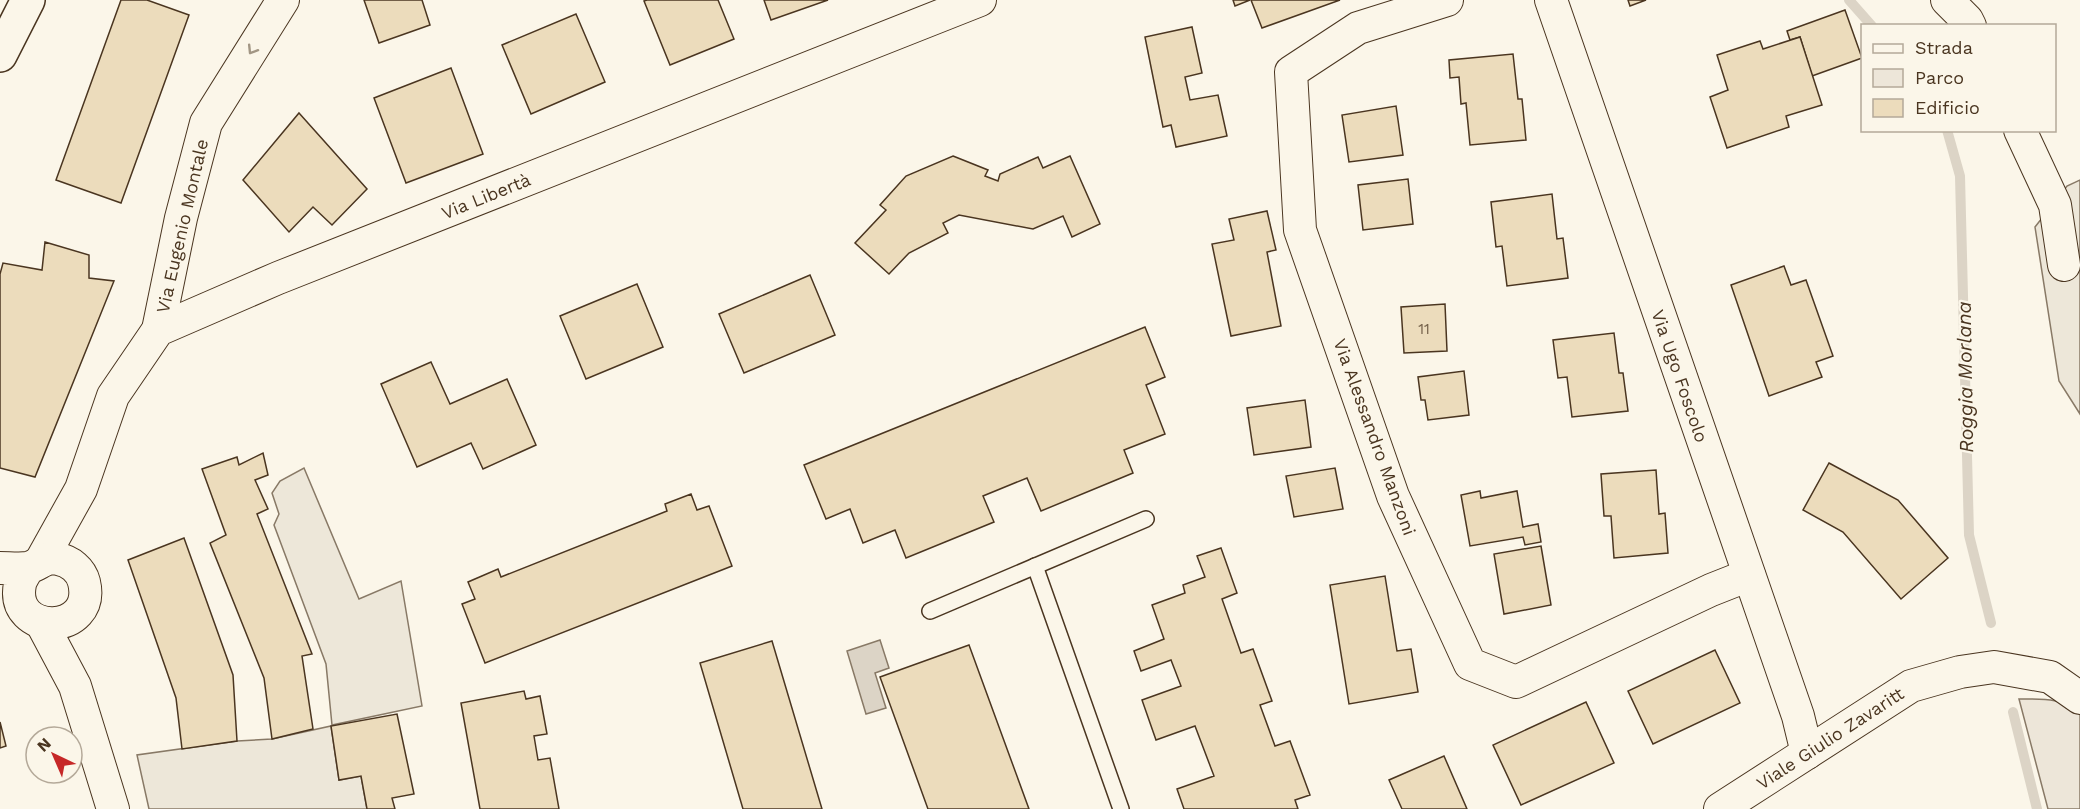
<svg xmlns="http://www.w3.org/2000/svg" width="2080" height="809" font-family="'Work Sans',sans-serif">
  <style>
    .green { fill: #ede6d9; stroke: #887966; stroke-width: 1.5 }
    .parking { fill: #ede7d9; stroke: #887966; stroke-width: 1.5 }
    .water { fill: #dcd4c6; stroke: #887966; stroke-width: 1.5 }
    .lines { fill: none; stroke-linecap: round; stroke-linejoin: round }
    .stream { stroke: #dcd4c6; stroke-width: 10 }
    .building { fill: #ecdcbc; stroke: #4a3520; stroke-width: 1.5 }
    .service-casing { stroke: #4a3520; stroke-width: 18 }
    .minor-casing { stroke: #4a3520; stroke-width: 34 }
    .tertiary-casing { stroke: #4a3520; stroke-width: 36 }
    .service { stroke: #fbf6e9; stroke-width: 15 }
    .minor { stroke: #fbf6e9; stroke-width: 32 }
    .tertiary { stroke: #fbf6e9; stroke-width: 33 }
    .oneway { stroke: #a29684 }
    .labels { text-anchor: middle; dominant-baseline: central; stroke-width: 4.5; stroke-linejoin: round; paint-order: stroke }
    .number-label { font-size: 15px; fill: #725f47 }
    .street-label { font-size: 18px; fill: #4a3520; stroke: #fbf6e9 }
    .water-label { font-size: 20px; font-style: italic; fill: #4a3520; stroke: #fbf6e9 }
  </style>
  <rect width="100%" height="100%" fill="#fbf6e9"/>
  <path class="green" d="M2019,699C2042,699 2063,697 2080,715V809H2048Z"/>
  <g class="parking">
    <polygon points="2080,180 2080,414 2059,381 2035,227 2067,186"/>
    <polygon points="304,468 359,599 401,581 422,706 332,725 326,664 274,525 279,514 272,493 280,481"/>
    <polygon points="331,726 339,780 361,776 367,809 149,809 137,755 237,741 272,739"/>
  </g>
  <polygon class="water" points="880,640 889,668 875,673 886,708 866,714 847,651"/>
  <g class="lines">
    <g class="stream">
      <polyline points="1849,0 1872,26"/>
      <polyline points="1947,130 1960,176 1969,535 1991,623"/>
      <polyline points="2013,712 2037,809"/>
    </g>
  </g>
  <g class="building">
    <polygon points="121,0 147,0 189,15 121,203 56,180"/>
    <polygon points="364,0 422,0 430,25 379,43"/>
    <polygon points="647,0 718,0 734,39 670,65 644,1"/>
    <polygon points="764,0 828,0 771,20"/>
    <polygon points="1233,0 1250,0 1235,6"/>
    <polygon points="1251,0 1340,0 1262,28"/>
    <polygon points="1628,0 1646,0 1630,6"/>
    <polygon points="1845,10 1862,58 1812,76 1800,37 1790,40 1787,31"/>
    <polygon points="576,14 605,82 531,114 502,45"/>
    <polygon points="1192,27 1202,73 1185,77 1190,100 1218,95 1227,136 1176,147 1171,125 1163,127 1145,37"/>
    <polygon points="1800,37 1822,105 1786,116 1789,127 1727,148 1710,97 1728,90 1717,55 1760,41 1763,49"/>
    <polygon points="1513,54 1518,99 1522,99 1526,140 1470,145 1466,103 1461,104 1459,77 1450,78 1449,60"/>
    <polygon points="451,68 483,154 406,183 374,98"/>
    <polygon points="1396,106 1403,155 1349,162 1342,115"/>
    <polygon points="299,113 367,189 332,225 313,207 289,232 243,180"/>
    <polygon points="953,156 988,170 985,176 998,181 1000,174 1038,157 1043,168 1070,156 1100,224 1072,237 1063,216 1033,229 959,215 943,223 948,233 909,253 889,274 855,243 886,210 880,205 906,176"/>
    <polygon points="1408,179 1413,224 1363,230 1358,185"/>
    <polygon points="1552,194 1557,239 1563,238 1568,278 1507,286 1502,246 1496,247 1491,202"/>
    <polygon points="1267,211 1276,250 1267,252 1281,326 1231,336 1212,244 1234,240 1229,219"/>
    <polygon points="45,242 89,255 89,278 114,281 35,477 0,468 0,274 3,263 42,270"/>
    <polygon points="1784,266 1791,285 1806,280 1833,356 1816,362 1822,377 1769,396 1731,285"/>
    <polygon points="810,275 835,335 744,373 719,314"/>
    <polygon points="637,284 663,347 586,379 560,316"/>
    <polygon points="1445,304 1447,351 1404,353 1401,307"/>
    <polygon points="1145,327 1165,377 1146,385 1165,434 1124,450 1133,473 1041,511 1027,478 983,496 994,522 906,558 895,530 863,543 850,509 826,519 804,465"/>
    <polygon points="1614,333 1619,373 1623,373 1628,411 1572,417 1567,377 1558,378 1553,340"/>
    <polygon points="431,362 450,404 507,379 536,445 483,469 471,443 417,467 381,384"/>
    <polygon points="1464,371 1469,415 1428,420 1425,400 1421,400 1418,377"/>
    <polygon points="1305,400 1311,447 1254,455 1247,408"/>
    <polygon points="263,453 268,475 255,480 268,509 257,514 312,654 302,656 313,729 272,739 264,678 210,543 226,535 202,469 237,457 239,465"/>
    <polygon points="1829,463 1898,500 1948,558 1901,599 1843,532 1803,510"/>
    <polygon points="1335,468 1343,509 1294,517 1286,476"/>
    <polygon points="1656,470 1659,514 1665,513 1668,553 1614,558 1611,516 1604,516 1601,474"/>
    <polygon points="1480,491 1481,498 1517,491 1523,527 1538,524 1541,542 1525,545 1523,537 1470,546 1461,495"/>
    <polygon points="691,494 697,510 709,506 732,566 485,663 462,604 475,599 468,582 498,569 501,577 667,511 665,504"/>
    <polygon points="184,538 233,675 237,741 182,749 176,698 128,560"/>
    <polygon points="1541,546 1551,605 1504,614 1494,554"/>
    <polygon points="1221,548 1237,593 1222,599 1241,653 1253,649 1272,701 1260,705 1275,746 1290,741 1310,795 1295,800 1298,809 1184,809 1177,789 1214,776 1195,726 1156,740 1142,700 1181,686 1171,660 1141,671 1134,651 1164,639 1152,605 1185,593 1183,585 1205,577 1197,556"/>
    <polygon points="1385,576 1397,651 1411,649 1418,692 1349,704 1330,585"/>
    <polygon points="772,641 822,809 743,809 700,663"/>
    <polygon points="969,645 1029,809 928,809 880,677"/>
    <polygon points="1715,650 1740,703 1653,744 1628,691"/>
    <polygon points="524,691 526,699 540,696 547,734 534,736 538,760 550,758 559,809 480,809 461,703"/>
    <polygon points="1586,702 1614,763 1521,805 1493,745"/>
    <polygon points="397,714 414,794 392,798 395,809 367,809 361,776 339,780 331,726"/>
    <polygon points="0,722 6,746 0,748"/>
    <polygon points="1444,756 1467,809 1402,809 1389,780"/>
  </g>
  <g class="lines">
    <g class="service-casing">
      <g id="service">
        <polyline points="1035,566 1121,809"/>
        <polyline points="930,611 1146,519"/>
      </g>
    </g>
    <g class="minor-casing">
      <g id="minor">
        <polyline points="1447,0 1358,28 1291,72 1300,230 1393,496 1470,664 1516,682 1711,590 1749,575"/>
        <polyline points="1551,0 1798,716 1807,753"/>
        <polyline points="1947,0 1967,20 1970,26"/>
        <polyline points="2020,130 2055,205 2064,265"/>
        <polyline points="158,330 181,218 206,123 283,0"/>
        <polyline points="42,559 81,489 113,396 158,330 278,278 980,0"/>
        <path d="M0,568C9,568 19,569 28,568C39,565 45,556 58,559C70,561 81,570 84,582C97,636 9,637 20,584C21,579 26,572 28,568"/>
        <polyline points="41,622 75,686 113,809"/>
        <polyline points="1720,809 1911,686 1960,672 1994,667 2050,677 2080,698"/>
      </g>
    </g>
    <g class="tertiary-casing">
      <polyline id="tertiary" points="0,55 28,0"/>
    </g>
    <use href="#service" class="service"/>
    <use href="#minor" class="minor"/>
    <use href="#tertiary" class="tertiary"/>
  </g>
  <defs><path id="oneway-chevron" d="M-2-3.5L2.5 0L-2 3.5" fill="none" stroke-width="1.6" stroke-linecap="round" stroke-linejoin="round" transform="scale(1.5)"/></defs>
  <use class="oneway" href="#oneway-chevron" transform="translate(252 50) rotate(122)"/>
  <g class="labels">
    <g class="number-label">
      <text x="1424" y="329">11</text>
    </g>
    <g class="street-label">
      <text transform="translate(486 196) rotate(-22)">Via Libertà</text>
      <text transform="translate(182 226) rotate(-77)">Via Eugenio Montale</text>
      <text transform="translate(1680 376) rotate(71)">Via Ugo Foscolo</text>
      <text transform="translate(1375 437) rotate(70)">Via Alessandro Manzoni</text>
      <text transform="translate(1830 738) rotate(-33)">Viale Giulio Zavaritt</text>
    </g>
    <g class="water-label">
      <text transform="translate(1965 377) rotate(-91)">Roggia Morlana</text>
    </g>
  </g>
  <rect x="1861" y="24" width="195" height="108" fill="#fbf6e9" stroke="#b4a999" stroke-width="1.5"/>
  <rect x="1873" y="44" width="30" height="9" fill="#fbf6e9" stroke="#b4a999" stroke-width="1.5"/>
  <text x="1915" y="54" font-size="18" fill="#4a3520">Strada</text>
  <rect x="1873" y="69" width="30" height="18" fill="#ede6d9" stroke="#b4a999" stroke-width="1.5"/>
  <text x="1915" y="84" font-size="18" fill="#4a3520">Parco</text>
  <rect x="1873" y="99" width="30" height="18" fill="#ecdcbc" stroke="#b4a999" stroke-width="1.5"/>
  <text x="1915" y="114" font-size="18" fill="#4a3520">Edificio</text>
  <g transform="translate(54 755) rotate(316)"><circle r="28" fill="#fbf6e9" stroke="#b4a999" stroke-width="1.5"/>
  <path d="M0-4.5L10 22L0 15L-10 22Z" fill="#c62828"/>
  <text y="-9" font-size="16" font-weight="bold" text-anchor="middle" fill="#4a3520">N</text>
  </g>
</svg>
